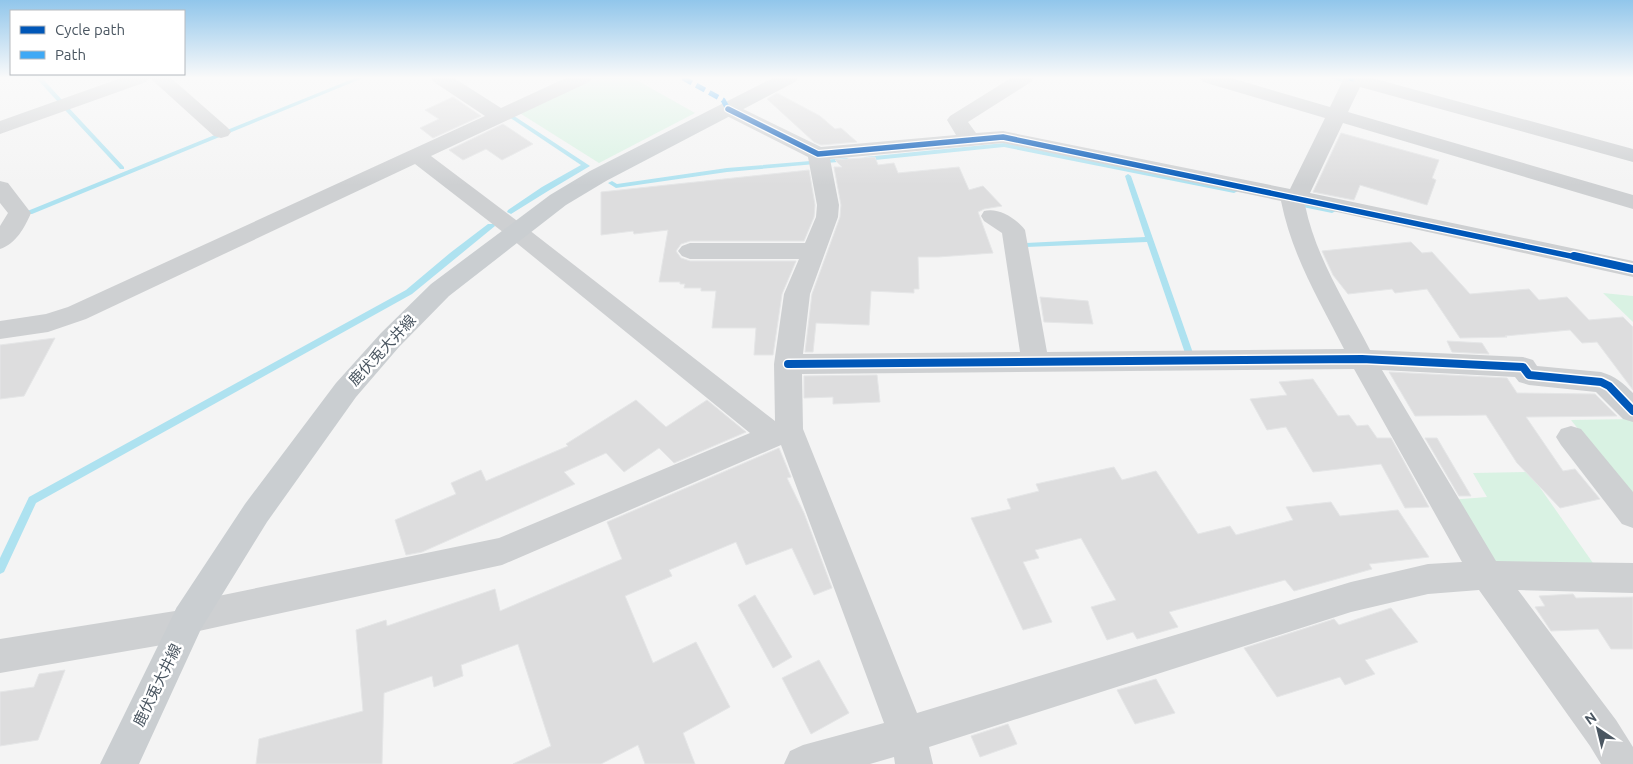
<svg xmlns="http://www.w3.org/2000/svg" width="1633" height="764" font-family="Ubuntu,'Noto Sans JP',sans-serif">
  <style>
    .green { fill: #d9f2e3 }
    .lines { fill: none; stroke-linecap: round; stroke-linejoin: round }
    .stream { fill: #aee2f0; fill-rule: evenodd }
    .building { fill: #ddddde; stroke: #e5e6e7 }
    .minor { fill: #ced0d2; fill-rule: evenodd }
    .major { fill: #caced1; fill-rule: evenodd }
    .quiet { stroke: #3fa9f5; stroke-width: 5; stroke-dasharray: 10 5; stroke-linecap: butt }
    .cycleway-far1-casing { stroke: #fff; stroke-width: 8 }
    .cycleway-casing { stroke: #fff; stroke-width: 11 }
    .cycleway-far1 { stroke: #0057b8; stroke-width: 5.5 }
    .cycleway { stroke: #0057b8; stroke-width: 8 }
    .labels { text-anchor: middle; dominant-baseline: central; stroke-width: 5; stroke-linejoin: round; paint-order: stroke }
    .street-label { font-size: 15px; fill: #4a5661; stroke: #fff }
  </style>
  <rect width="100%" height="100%" fill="#f4f4f4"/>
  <g class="green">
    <polygon points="589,78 633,78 695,113 599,163 518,112"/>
    <polygon points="1603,293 1633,296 1633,322"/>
    <polygon points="1633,419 1633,498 1571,420"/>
    <polygon points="1529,472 1593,563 1488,562 1449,500 1487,497 1473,473"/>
  </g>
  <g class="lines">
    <g class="stream">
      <polygon points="36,78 42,78 63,101 63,103 59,103"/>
      <polygon points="355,78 363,78 32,214 26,214 25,212"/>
      <polygon points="1330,78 1340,78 1355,83 1352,85"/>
      <polygon points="67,107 69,108 124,167 124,169 120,169 65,110 64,109"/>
      <polygon points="511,114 590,166 548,191 511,214 507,212 508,210 542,187 581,165 509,117 509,115"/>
      <polygon points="1004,143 1234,189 1238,191 1234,193 1004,147 865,161 862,159 865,157"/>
      <polygon points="847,158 849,159 849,161 727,172 616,188 608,183 612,181 617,184 727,168"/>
      <polygon points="1128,174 1131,176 1193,353 1192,355 1186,355 1185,353 1147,242 1026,247 1022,245 1026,243 1145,237 1125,176"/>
      <polygon points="1290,201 1332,209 1336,211 1332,213 1293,205 1289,203"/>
      <polygon points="488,224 494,224 495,226 412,294 36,503 4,572 0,574 0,558 29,497 406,290 450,253"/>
    </g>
  </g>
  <g class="building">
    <polygon points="777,93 820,116 835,129 841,128 857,142 821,145 814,142 767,99"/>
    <polygon points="453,97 481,116 433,138 420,128 439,119 425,110"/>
    <polygon points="503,124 533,144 502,160 486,149 463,160 449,150"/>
    <polygon points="1341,133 1439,160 1432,178 1436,180 1427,205 1360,185 1354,200 1313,192"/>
    <polygon points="875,157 878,165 894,163 898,173 959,167 969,190 983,186 1002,206 984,209 978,212 993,253 938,257 918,257 919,289 914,289 914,293 871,291 869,325 816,323 813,352 805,352 812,294 840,217 841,205 834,167 842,167 835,160"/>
    <polygon points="809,170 815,205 814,217 804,241 690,241 681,244 676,251 681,258 690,261 796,261 782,294 773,355 754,355 756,328 712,328 716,291 701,291 701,288 684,288 685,284 680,284 680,282 659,282 668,230 634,234 633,231 601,235 601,192"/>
    <polygon points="1411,242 1422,253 1432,252 1470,294 1529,289 1539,300 1567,297 1589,320 1623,317 1633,327 1633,390 1597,342 1582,343 1570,330 1505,336 1507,337 1460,338 1427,289 1395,293 1392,289 1348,294 1333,275 1322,251"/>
    <polygon points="1040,297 1088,301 1093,324 1044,322"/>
    <polygon points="55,338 24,396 0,399 0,345"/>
    <polygon points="1447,341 1482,343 1489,354 1452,352"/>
    <polygon points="1389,372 1507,378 1517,393 1595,394 1617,416 1526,417 1563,471 1575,469 1600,499 1560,508 1517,463 1486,415 1415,416"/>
    <polygon points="877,375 880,402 833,404 833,397 804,398 804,376"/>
    <polygon points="1313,379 1338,416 1349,415 1357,426 1368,425 1377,438 1391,438 1429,507 1405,508 1381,464 1313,472 1286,427 1267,430 1250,399 1287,395 1279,382"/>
    <polygon points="636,400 666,427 707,400 746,432 674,463 659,448 624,472 606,453 564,472 575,484 422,552 406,555 395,520 456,494 451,483 481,470 486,481 568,446 566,444"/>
    <polygon points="1425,438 1437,438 1471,496 1459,496"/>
    <polygon points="779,448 791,477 787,478 804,513 832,588 814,595 792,548 746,565 736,542 669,570 672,576 625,596 653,663 696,642 730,707 683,733 695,764 645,764 638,745 601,764 513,764 551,746 518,644 461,665 463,676 434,687 432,676 384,693 382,764 256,764 259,739 363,711 356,630 386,620 387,626 495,589 500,611 622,559 607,522"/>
    <polygon points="1114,467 1122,480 1156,471 1198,534 1230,526 1236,535 1293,520 1286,507 1331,502 1340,516 1398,510 1429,557 1369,564 1372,569 1294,591 1285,580 1169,612 1178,627 1137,639 1133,632 1107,640 1091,607 1116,600 1081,538 1035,550 1039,558 1023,562 1052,622 1023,630 971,518 1011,509 1007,499 1039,491 1036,484"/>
    <polygon points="1573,594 1576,598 1633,597 1633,649 1611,649 1598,629 1551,631 1535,607 1545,606 1539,596"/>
    <polygon points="755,595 792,657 773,668 738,605"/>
    <polygon points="1391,608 1418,642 1365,660 1375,674 1345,685 1340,677 1277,697 1244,648 1334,619 1339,625"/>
    <polygon points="819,660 849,713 811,734 782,678"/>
    <polygon points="65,670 38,740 0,746 0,692 34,687 39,674"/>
    <polygon points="1156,679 1175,713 1135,724 1117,690"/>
    <polygon points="1008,724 1017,744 980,757 971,736"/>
  </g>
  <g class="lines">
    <g class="minor">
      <polygon points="121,78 149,78 146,82 0,134 0,121"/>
      <polygon points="150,78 171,78 228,128 231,132 228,136 221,138 214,136"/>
      <path d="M431,78H454L501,108L566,78H592L589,82L431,156L524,226L775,421L774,364L784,294L799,259H690L682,256L678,251L682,246L690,243H805L816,217L817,205L808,157L721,113L718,109L721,105L728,103L735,105L821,147L956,135L947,120L950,116L1011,78H1034L1031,82L968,122L976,133L1003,131L1290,189L1325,118L1203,82L1200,78H1231L1330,107L1344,78H1372L1633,149V162L1360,87L1348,112L1633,195V209L1343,123L1310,193L1633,261V277L1305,205C1316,258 1346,303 1370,350L1523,357L1533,360L1537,366L1601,372C1615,376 1623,383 1633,393V422L1623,419L1596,392L1529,385L1519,382L1515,377L1382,370L1496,561L1633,563V593L1518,590L1616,720L1633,747V764H1601L1590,746L1479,590L1428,594L1351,612L929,747L933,764H895L894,757L870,764H784L790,751L803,745L884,723L781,445L502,565L199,631L197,636L185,641L0,673V639L175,611L177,607L189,602L499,538L750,433L508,236L415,164L86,319L48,332L0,339V321L46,314L68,307L485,116L434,82ZM1003,143L1281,201C1292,256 1319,300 1344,349L1047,352L1025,230C1016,218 998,207 984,211L981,216L984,221L1002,233L1020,352L803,354L810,294L838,217L839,205L830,159ZM1354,369L1462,562L1428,564L1351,582L917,713L803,429L802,374Z"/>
      <path d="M0,181L8,183L31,213C25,227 16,244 0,249V226L8,213L0,203Z"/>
      <polygon points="1571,426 1581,429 1633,492 1633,528 1622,524 1561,445 1556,437 1561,429"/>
    </g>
    <polygon class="major" points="773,78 798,78 795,82 606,181 566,205 449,296 399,347 356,397 267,522 201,629 139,764 100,764 177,607 245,504 336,383 381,333 431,284 550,195 590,171"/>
    <g class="quiet">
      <polyline points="683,78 723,100 728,109"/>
      <polyline points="1349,78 1354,79"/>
    </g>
    <g class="cycleway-far1-casing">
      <polyline id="cycleway-far1" points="728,109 818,154 1003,137 1580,258"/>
    </g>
    <g class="cycleway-casing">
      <g id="cycleway">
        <polyline points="1574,256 1633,269"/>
        <polyline points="788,364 1362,359 1523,367 1529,375 1601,382 1609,386 1633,411"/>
      </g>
    </g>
    <use href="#cycleway-far1" class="cycleway-far1"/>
    <use href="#cycleway" class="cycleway"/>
  </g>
  <linearGradient id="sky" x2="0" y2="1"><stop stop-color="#91c6eb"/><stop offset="0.42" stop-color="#fafafa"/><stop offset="1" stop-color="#fafafa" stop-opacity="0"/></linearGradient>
  <rect width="1633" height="185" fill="url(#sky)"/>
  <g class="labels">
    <g class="street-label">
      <text transform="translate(382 350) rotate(-47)">鹿伏兎大井線</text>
      <text transform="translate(157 685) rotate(-64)">鹿伏兎大井線</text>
    </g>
  </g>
  <rect x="10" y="10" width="175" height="65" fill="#ffffff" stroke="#b7bbc0"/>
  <rect x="20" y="26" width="25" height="8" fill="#0057b8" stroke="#b7bbc0"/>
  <text x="55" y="35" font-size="15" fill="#4a5661">Cycle path</text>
  <rect x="20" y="51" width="25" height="8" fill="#3fa9f5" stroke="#b7bbc0"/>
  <text x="55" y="60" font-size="15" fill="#4a5661">Path</text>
  <g transform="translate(1598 729) rotate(325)" stroke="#ffffff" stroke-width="4" paint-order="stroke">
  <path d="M0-4L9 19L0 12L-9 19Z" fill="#4a5661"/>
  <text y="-8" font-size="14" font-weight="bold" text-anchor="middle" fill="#4a5661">N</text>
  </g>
</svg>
